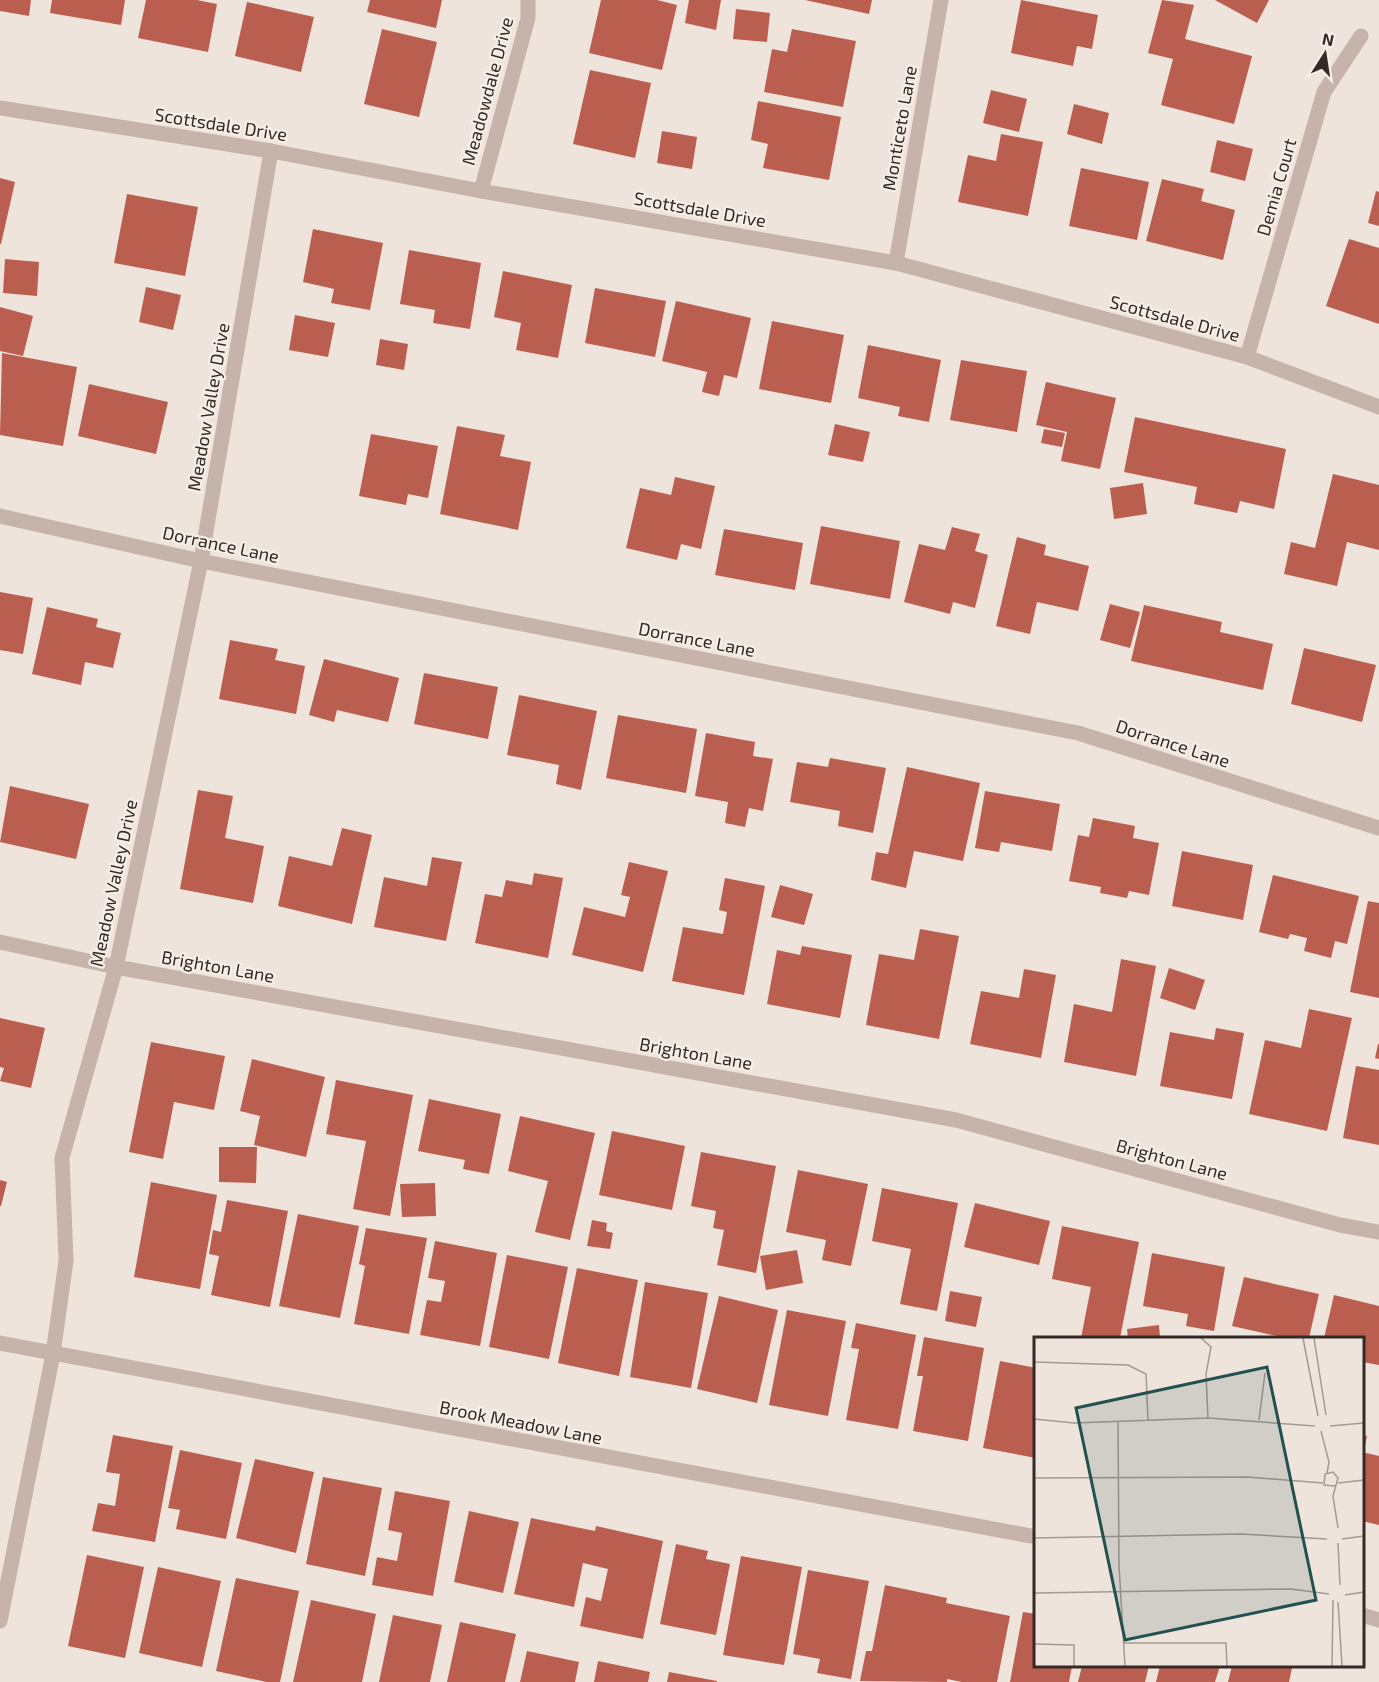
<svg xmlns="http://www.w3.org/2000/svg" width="1379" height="1682" font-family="'Exo 2',sans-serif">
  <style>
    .building { fill: #ba5e4f }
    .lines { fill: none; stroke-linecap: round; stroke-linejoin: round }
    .minor { stroke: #c6b3a9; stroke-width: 15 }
    .tertiary { stroke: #c6b3a9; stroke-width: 15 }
    .labels { text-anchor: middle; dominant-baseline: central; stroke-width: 4.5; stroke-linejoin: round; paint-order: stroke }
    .street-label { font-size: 18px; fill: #342a28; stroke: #f7eee7 }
    .inset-road { fill: none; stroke: #a49a94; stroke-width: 1.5 }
    .view { fill: #22514f; fill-opacity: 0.15; stroke: #22514f; stroke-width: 3 }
    .inset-edge { fill: none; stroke: #342a28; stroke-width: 3 }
  </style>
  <rect width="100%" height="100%" fill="#efe4dc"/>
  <g class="building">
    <polygon points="0,0 31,0 29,16 0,11"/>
    <polygon points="52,0 125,0 121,25 50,13"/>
    <polygon points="146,0 197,0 217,4 208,52 138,38"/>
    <polygon points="370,0 442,0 436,28 367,12"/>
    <polygon points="601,0 657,0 677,5 662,70 589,53"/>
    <polygon points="689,0 721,0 716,30 685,23"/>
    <polygon points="805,0 872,0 869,14"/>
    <polygon points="1021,0 1098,15 1092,49 1077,46 1073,66 1011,53"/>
    <polygon points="1162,0 1194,5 1185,39 1252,56 1234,124 1161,105 1173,59 1148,53"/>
    <polygon points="1215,0 1269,0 1257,23"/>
    <polygon points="247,2 314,17 301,72 235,56"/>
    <polygon points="736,9 770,13 767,42 733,39"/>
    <polygon points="382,29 437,42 419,117 364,104"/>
    <polygon points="792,29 856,41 843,107 764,92 772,49 787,52"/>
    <polygon points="590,70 651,83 635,158 573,144"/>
    <polygon points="991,90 1027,99 1019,132 983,123"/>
    <polygon points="758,101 841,117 829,180 763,168 768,144 751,140"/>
    <polygon points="1074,104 1109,113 1102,144 1067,134"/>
    <polygon points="662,131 697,137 692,169 657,163"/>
    <polygon points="1001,134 1043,142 1028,216 958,202 968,155 996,161"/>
    <polygon points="1217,140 1253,149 1245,181 1210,172"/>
    <polygon points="1081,168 1149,182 1137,240 1069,226"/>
    <polygon points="0,178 15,182 1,244 0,244"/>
    <polygon points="1162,179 1204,189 1201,201 1235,210 1223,260 1146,241"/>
    <polygon points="1376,191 1379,192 1379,226 1368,223"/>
    <polygon points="127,194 198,207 185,276 114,263"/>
    <polygon points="313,229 383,243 370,310 331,303 334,289 303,282"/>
    <polygon points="1349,239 1379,248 1379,324 1326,306"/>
    <polygon points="409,250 481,263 470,329 433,323 435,310 400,304"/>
    <polygon points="5,259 39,262 37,296 3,293"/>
    <polygon points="503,271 572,285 558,358 516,350 521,323 494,317"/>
    <polygon points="146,287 181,295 173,330 139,322"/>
    <polygon points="595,288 666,301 655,357 585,343"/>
    <polygon points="676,301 751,318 737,378 724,375 719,396 702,392 707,372 662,361"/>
    <polygon points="0,307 33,316 23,356 0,351"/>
    <polygon points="295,315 335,323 328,357 289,350"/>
    <polygon points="772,321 844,335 831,403 759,389"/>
    <polygon points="380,339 408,344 404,370 376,365"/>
    <polygon points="868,345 941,360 929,422 898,416 900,407 858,398"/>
    <polygon points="2,353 77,367 63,446 0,435"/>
    <polygon points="961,360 1027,371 1017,432 950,420"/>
    <polygon points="1046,382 1116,398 1100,469 1061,461 1067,432 1036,425"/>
    <polygon points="89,384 168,402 156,454 78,436"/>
    <polygon points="1135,417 1286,449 1274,509 1240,501 1237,513 1194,504 1197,487 1124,472"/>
    <polygon points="835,424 870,432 863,462 828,455"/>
    <polygon points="457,426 505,435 500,456 531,462 518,530 440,514"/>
    <polygon points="1044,429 1065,433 1062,447 1041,443"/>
    <polygon points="371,434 438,446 428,498 408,494 406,505 359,496"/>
    <polygon points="1333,474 1379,485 1379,550 1347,542 1337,586 1284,574 1291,542 1315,548"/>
    <polygon points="675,477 715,486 701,549 681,544 677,560 626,548 640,488 671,495"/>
    <polygon points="1143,483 1147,514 1114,519 1110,488"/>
    <polygon points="821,526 900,541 890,599 810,584"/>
    <polygon points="952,527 980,534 975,551 988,555 975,608 953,602 950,614 904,602 919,544 945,550"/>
    <polygon points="724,529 803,543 795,590 715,575"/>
    <polygon points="1017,537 1046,545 1044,555 1089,566 1078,611 1037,602 1030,634 996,626"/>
    <polygon points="0,592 33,598 23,654 0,650"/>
    <polygon points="1110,604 1140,612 1130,648 1100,640"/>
    <polygon points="1144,605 1222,622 1220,632 1273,644 1263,690 1131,661"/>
    <polygon points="47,607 98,619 96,627 121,633 113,668 85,662 81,685 32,674"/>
    <polygon points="230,640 278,649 275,660 305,666 296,714 219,699"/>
    <polygon points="1304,648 1376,665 1362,722 1291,704"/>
    <polygon points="324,659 399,678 388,722 337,710 334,722 309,715"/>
    <polygon points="424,673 498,687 488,739 414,724"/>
    <polygon points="519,695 597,711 581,790 556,784 559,765 507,755"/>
    <polygon points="618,715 697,729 686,793 606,778"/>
    <polygon points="706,733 755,742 753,756 773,759 763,811 749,808 745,827 725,823 728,802 695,796"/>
    <polygon points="830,758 886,768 873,833 838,826 840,811 790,802 797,762 828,767"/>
    <polygon points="907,767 980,783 963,861 914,851 906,888 871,880 876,852 888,854"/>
    <polygon points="10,786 89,804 76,859 0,842"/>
    <polygon points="198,790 233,796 225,838 264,846 253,903 180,889"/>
    <polygon points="985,791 1060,804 1052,851 1001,842 999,852 975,848"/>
    <polygon points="1093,818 1135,826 1133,838 1159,843 1149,895 1129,891 1127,898 1100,893 1101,887 1069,881 1078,835 1089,837"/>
    <polygon points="342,828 372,835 352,924 278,906 289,856 332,866"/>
    <polygon points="1182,851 1253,865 1243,920 1172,906"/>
    <polygon points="432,857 462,862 446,941 374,927 384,877 427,886"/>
    <polygon points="629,862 668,871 643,972 572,955 584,907 625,917 630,897 621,895"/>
    <polygon points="534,873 563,878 548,958 475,943 485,894 502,897 506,880 532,885"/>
    <polygon points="1273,875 1359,896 1347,944 1335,941 1331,958 1304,951 1307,938 1290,934 1288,939 1259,932"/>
    <polygon points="725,878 765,886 744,995 672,981 683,927 723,934 727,912 719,910"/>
    <polygon points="780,885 813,894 804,925 771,917"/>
    <polygon points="1368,901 1379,903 1379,998 1350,992"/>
    <polygon points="920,929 959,936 939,1039 866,1025 879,954 914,960"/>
    <polygon points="802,946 852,955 840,1018 767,1004 777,950 800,955"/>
    <polygon points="1121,959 1156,966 1136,1076 1064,1062 1074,1004 1112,1012"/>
    <polygon points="1169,968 1205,980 1195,1010 1160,998"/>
    <polygon points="1024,969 1056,975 1041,1058 970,1044 981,991 1019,998"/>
    <polygon points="1309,1009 1352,1018 1327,1131 1249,1114 1265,1040 1301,1048"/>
    <polygon points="0,1018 45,1028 31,1088 0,1081 4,1068 0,1067"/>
    <polygon points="1216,1028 1244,1033 1232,1099 1160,1086 1170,1032 1214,1040"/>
    <polygon points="151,1042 225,1056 214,1110 174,1102 163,1159 129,1152"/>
    <polygon points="1378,1044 1379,1044 1379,1059 1375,1058"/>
    <polygon points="252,1059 325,1077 306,1157 254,1145 260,1116 240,1111"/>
    <polygon points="1356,1066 1379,1070 1379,1145 1343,1138"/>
    <polygon points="336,1080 413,1095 390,1216 353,1209 366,1141 326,1134"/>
    <polygon points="429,1099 501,1114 489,1174 463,1169 465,1160 418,1151"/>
    <polygon points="520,1116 595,1133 570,1240 535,1232 548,1181 508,1171"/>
    <polygon points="612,1131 685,1146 672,1210 599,1195"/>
    <polygon points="219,1147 257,1147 256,1183 219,1182"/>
    <polygon points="701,1152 776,1166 756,1273 717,1265 724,1230 713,1228 716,1211 691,1206"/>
    <polygon points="798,1170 868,1184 851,1266 822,1260 826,1240 786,1232"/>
    <polygon points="0,1180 7,1182 1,1206 0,1206"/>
    <polygon points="151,1182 217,1195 200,1289 134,1277"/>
    <polygon points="435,1183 436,1216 402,1217 400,1184"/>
    <polygon points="882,1188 958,1203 937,1311 900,1304 911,1249 872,1241"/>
    <polygon points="227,1200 288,1211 270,1307 211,1295 219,1256 209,1254 213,1230 221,1232"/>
    <polygon points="975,1203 1050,1221 1039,1265 964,1247"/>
    <polygon points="298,1214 359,1226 340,1318 279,1306"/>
    <polygon points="592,1220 607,1223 606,1231 613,1233 610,1249 587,1246"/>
    <polygon points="1062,1226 1139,1242 1120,1338 1081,1338 1091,1287 1052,1279"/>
    <polygon points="366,1228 427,1238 409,1334 354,1324 365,1266 359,1264"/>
    <polygon points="435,1241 497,1253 480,1346 420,1335 427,1300 441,1302 445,1281 428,1278"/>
    <polygon points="797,1250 803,1283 766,1290 760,1256"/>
    <polygon points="1152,1253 1225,1267 1214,1331 1186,1326 1188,1314 1143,1306"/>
    <polygon points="507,1255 568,1267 549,1359 489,1347"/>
    <polygon points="577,1268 638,1280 619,1376 558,1363"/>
    <polygon points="1244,1277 1319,1294 1309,1338 1277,1338 1277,1336 1232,1326"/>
    <polygon points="645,1282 708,1293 691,1388 630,1377"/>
    <polygon points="950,1291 982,1297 976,1327 945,1321"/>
    <polygon points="1334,1295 1379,1306 1379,1365 1362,1362 1362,1338 1324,1338"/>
    <polygon points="719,1296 778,1310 757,1403 697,1389"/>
    <polygon points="787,1310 846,1321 828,1416 769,1405"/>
    <polygon points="856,1323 916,1335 898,1429 846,1420 859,1349 851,1348"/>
    <polygon points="1159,1325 1160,1338 1128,1338 1127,1329"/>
    <polygon points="924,1337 984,1348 968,1441 913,1431 923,1376 917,1376"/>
    <polygon points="1000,1361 1036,1368 1036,1458 983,1448"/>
    <polygon points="113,1435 173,1446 155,1542 92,1531 98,1503 115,1506 120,1474 106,1472"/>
    <polygon points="1362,1435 1367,1436 1364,1450 1362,1450"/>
    <polygon points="180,1450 242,1463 226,1539 176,1529 180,1510 168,1508"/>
    <polygon points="1362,1452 1379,1456 1379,1525 1362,1521"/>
    <polygon points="255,1459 314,1472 296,1553 236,1538"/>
    <polygon points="323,1477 382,1488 365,1576 306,1564"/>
    <polygon points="395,1491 450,1501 433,1596 372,1585 377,1557 397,1561 402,1533 388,1530"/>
    <polygon points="469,1511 519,1522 503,1593 454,1582"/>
    <polygon points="531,1518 595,1531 596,1526 663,1541 643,1639 580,1626 586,1597 601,1601 608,1569 583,1563 574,1607 514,1594"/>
    <polygon points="676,1544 708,1551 706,1559 730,1564 716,1635 660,1624"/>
    <polygon points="87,1555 144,1567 125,1658 68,1646"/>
    <polygon points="741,1556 802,1567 784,1665 723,1655"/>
    <polygon points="158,1567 221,1581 202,1667 139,1653"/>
    <polygon points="808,1570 869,1581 851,1679 817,1673 820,1659 793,1654"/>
    <polygon points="236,1578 299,1591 280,1682 267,1682 216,1671"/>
    <polygon points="885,1585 947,1598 946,1603 1010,1616 997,1682 962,1682 947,1679 947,1682 860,1681 866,1651 872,1651"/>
    <polygon points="311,1600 376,1614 362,1682 293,1682"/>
    <polygon points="1023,1612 1036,1614 1036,1666 1072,1666 1069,1682 1010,1682"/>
    <polygon points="393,1615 442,1625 430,1682 379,1682"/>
    <polygon points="460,1622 516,1634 505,1682 447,1682"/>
    <polygon points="527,1651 579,1662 575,1682 520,1682"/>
    <polygon points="598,1661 650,1672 648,1682 594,1682"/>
    <polygon points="1082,1666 1149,1666 1145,1682 1078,1682"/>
    <polygon points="1160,1666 1220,1666 1215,1682 1156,1682"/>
    <polygon points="1232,1666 1283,1666 1292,1668 1289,1682 1228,1682"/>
    <polygon points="669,1672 717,1681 717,1682 667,1682"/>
  </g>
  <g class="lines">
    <g class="minor">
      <polyline points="0,108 271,151 481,191 896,263 1247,357 1379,407"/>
      <polyline points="481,191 528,18 528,0"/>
      <polyline points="896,263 941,0"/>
      <polyline points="1247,357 1324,92 1361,36"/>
      <polyline points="0,942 116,967 956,1120 1340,1225 1379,1232"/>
      <polyline points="0,1343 1036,1537"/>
      <polyline points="1362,1615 1379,1620"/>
      <polyline points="0,1621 53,1354 66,1261 62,1158 116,967 201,561 271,151"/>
    </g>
    <polyline class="tertiary" points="0,516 201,561 1078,733 1379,828"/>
  </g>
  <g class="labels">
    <g class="street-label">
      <text transform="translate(487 91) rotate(-75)">Meadowdale Drive</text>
      <text transform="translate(221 124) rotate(9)">Scottsdale Drive</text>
      <text transform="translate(899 128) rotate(-80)">Monticeto Lane</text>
      <text transform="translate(1276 187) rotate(-74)">Demia Court</text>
      <text transform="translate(700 209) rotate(10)">Scottsdale Drive</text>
      <text transform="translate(1175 318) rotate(15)">Scottsdale Drive</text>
      <text transform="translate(208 407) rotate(-80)">Meadow Valley Drive</text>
      <text transform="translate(221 544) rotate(12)">Dorrance Lane</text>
      <text transform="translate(697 639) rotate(11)">Dorrance Lane</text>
      <text transform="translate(1173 743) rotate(18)">Dorrance Lane</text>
      <text transform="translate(113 883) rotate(-78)">Meadow Valley Drive</text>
      <text transform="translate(218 966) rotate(10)">Brighton Lane</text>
      <text transform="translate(696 1053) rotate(10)">Brighton Lane</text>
      <text transform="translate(1172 1159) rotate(15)">Brighton Lane</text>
      <text transform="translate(521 1422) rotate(11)">Brook Meadow Lane</text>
    </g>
  </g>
  <g transform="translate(1034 1337)">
    <rect width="330" height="330" fill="#efe4dc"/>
    <path class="inset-road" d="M167,1L177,10L172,37L174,81M269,1L284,79M280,1L292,78M0,25L94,28L112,37L114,83M0,82L40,86L174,81L281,89M225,83L231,36M84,84L85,229L91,329M296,89L330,86M287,94L295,125L293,136M0,141L213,140L289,146M304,146L330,143M301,149L290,148L291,137L299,135L304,141L299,159L304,191M0,201L207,197L293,202M308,202L330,199M304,206L306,248M0,256L257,252L295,257M311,258L330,255M304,265L308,329M90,306H192L193,329M0,307L40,308V329M298,329L299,263"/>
    <path class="view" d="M233,30L282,263L91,303L42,71Z"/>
    <rect width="330" height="330" class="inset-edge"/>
  </g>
  <g transform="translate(1325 54) rotate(12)" stroke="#f7eee7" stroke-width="4.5" paint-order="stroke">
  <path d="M0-4.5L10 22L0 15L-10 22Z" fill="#342a28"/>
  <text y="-9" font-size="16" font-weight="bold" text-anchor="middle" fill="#342a28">N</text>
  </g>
</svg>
